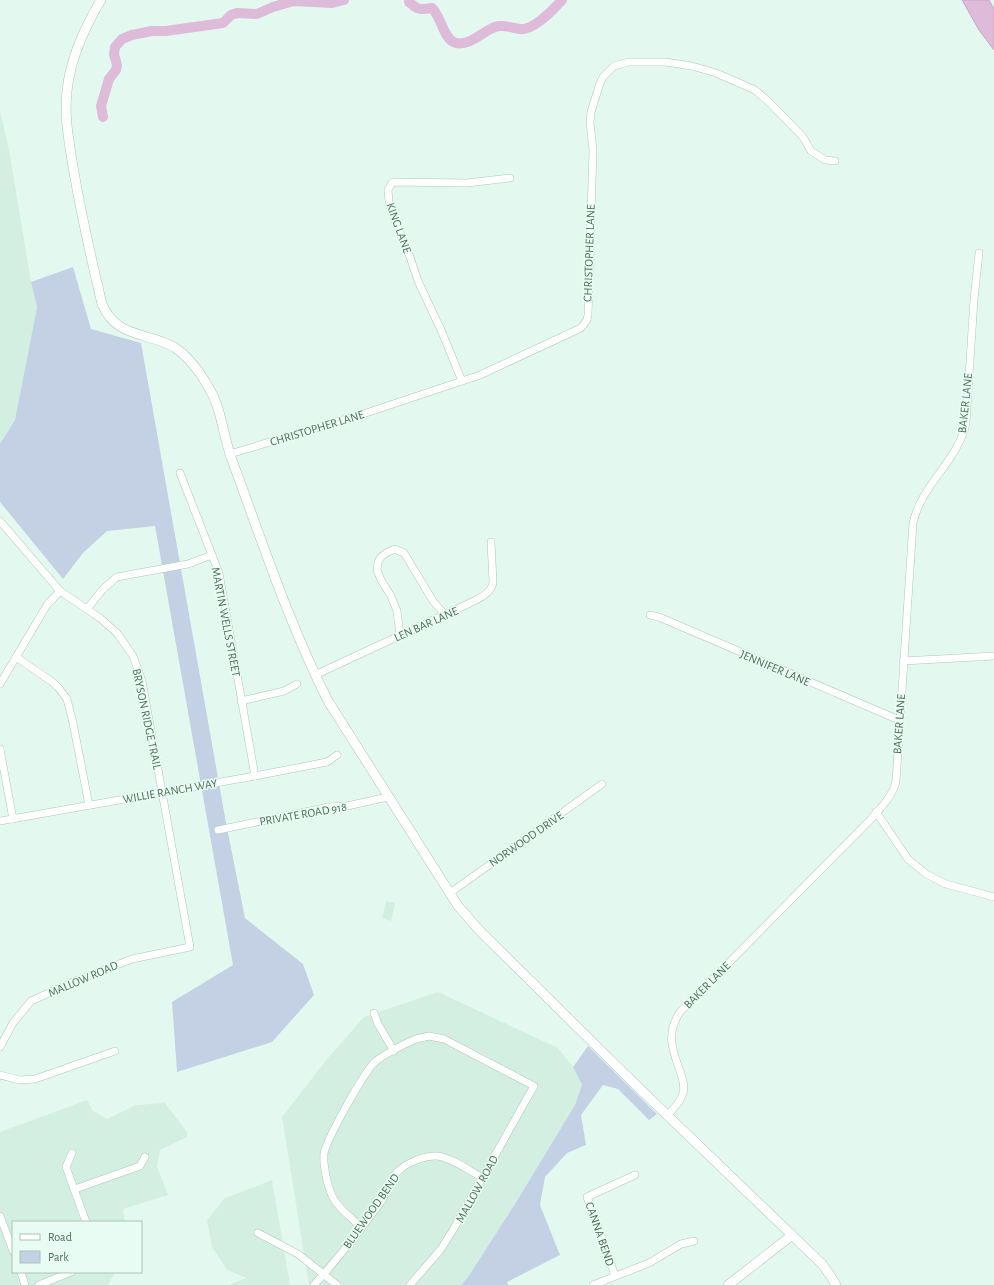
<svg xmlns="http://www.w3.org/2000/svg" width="994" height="1285" font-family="'Alegreya Sans',sans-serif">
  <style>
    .residential { fill: #d3efe2 }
    .green { fill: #c4d1e4 }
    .water { fill: #dfbbda; stroke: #cfa3c9 }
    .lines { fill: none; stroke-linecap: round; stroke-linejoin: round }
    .river { stroke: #dfbbda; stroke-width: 10 }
    .street-casing { stroke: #acc8b8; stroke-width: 8 }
    .secondary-casing { stroke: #a7c8b6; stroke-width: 10 }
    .street { stroke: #fff; stroke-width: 7 }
    .secondary { stroke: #fff; stroke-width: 9 }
    .labels { text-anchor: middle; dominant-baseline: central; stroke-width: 3; stroke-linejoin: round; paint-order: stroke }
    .street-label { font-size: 12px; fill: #4d6d58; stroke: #e9fcf4 }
  </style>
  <rect width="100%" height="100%" fill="#e3f9f0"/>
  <g class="residential">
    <polygon points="0,110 10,155 31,282 37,307 15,420 0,444"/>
    <polygon points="386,901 395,903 391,921 382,918"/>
    <polygon points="438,992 558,1048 573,1067 582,1085 575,1105 515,1204 468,1277 461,1285 309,1285 282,1117 327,1059 364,1017"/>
    <polygon points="87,1100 93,1111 107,1119 136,1105 165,1103 187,1132 187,1137 160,1150 157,1166 168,1195 123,1209 125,1222 13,1222 13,1272 115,1272 108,1285 0,1285 0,1132"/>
    <polygon points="272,1180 290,1285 229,1285 247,1278 227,1270 212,1247 207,1220 225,1198"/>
  </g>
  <g class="green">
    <polygon points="73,267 91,329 141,343 226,823 245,918 303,964 314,995 272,1042 177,1072 172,1002 233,965 155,526 107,531 83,553 63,579 0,502 0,444 15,420 37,307 31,282"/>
    <polygon points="588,1046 657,1114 649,1120 618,1089 603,1085 581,1115 586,1145 567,1153 545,1177 540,1205 560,1255 507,1282 508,1285 461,1285 468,1277 515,1204 575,1105 582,1085 573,1067"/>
  </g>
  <polygon class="water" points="962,0 989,0 994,9 994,50 979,30"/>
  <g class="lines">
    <g class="river">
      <path d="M409,2C418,10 420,10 432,8C441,16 444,41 456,43C470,46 483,31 495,27C503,24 512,28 520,29C533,31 554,9 562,0"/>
      <polyline points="103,117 101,106 109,79 116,70 117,65 114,54 115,47 122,39 132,35 152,31 166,31 223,23 231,15 237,13 257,14 273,7 294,1 332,3 344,0"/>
    </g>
    <g class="street-casing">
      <g id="street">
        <polyline points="462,381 441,330 418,281 410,257 392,213 389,202 388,190 392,183 394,182 467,183 510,178"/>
        <polyline points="230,454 369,412 480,375 581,328 587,320 588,315 593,150 590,123 591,112 600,83 603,77 614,66 629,62 665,62 692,66 716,73 737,82 755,90 770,103 803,137 811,151 825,160 835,161"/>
        <polyline points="180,473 219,573 255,776"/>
        <polyline points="0,521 60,591 100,618 117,633 133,656 142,681 190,947 132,959 73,982 31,1001 13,1023 0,1047"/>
        <polyline points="87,609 103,589 117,577 188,564 212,555"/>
        <polyline points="650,615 659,617 899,720"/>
        <polyline points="400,635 397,611 391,596 381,580 377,570 378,562 381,557 388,552 395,549 404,553 433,601 445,615"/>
        <polyline points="16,657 51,681 58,687 67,699 73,723 89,805"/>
        <polyline points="903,661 994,656"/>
        <path d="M315,675L472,602C481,597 492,593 493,582L491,542"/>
        <polyline points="0,684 47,605 60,591"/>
        <polyline points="241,701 284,691 297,684"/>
        <polyline points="0,749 13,819"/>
        <polyline points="876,812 908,859 926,874 946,884 994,897"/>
        <polyline points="0,821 255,776 327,762 337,755"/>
        <polyline points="218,830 329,807 347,806 388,797"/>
        <polyline points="450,893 602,784"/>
        <polyline points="374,1013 378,1024 394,1051"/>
        <polyline points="0,1075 19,1080 35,1079 115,1051"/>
        <path d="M667,1116C673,1109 681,1102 683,1093C685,1086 683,1081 681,1074C673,1051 665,1035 680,1012L872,818C882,806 893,796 896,781L913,523C921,485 958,461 966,423L974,299L979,253"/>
        <polyline points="72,1153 66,1167 86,1222"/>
        <polyline points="75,1189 140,1166 145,1157"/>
        <polyline points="0,1216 13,1251"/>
        <path d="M361,1227C351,1217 336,1207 331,1193C327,1184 323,1164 324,1154C326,1140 365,1070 376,1061C387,1053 404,1044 416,1039L429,1036L444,1039L534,1086L453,1230L441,1249L410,1285"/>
        <polyline points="258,1233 298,1254 337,1285"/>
        <polyline points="21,1272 25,1285"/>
        <polyline points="615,1276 596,1221 587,1197 635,1175"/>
        <polyline points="39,1285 71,1272"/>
        <path d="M314,1285C338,1259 360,1230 381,1202C387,1193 390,1181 397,1172C406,1163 423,1156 436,1156C449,1156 470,1171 483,1178"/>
        <polyline points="593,1285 649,1263 681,1244 694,1241"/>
      </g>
    </g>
    <g class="secondary-casing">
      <g id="secondary">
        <path d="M101,0C85,27 70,59 67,91C64,117 69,141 73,167C81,213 91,258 102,304C116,338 147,332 174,347C188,356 201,374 209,388C222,410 223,436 232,460C262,541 289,624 328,701L458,906L480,931L640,1089L822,1264L830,1275L836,1285"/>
        <polyline points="728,1285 791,1236"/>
      </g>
    </g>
    <use href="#street" class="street"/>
    <use href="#secondary" class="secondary"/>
  </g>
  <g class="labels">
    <g class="street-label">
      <text transform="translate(399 228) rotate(70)">KING LANE</text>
      <text transform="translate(589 253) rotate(-88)">CHRISTOPHER LANE</text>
      <text transform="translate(965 403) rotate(-84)">BAKER LANE</text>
      <text transform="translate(317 428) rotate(-17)">CHRISTOPHER LANE</text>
      <text transform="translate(226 622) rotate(79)">MARTIN WELLS STREET</text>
      <text transform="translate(426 624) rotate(-24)">LEN BAR LANE</text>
      <text transform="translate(775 668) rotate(23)">JENNIFER LANE</text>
      <text transform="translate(147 719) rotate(78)">BRYSON RIDGE TRAIL</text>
      <text transform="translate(899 724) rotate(-86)">BAKER LANE</text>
      <text transform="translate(170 791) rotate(-10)">WILLIE RANCH WAY</text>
      <text transform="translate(303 814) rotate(-10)">PRIVATE ROAD 918</text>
      <text transform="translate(526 839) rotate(-35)">NORWOOD DRIVE</text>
      <text transform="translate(83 979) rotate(-23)">MALLOW ROAD</text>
      <text transform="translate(707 985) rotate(-45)">BAKER LANE</text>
      <text transform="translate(477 1189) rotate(-61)">MALLOW ROAD</text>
      <text transform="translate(371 1211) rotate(-55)">BLUEWOOD BEND</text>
      <text transform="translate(600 1234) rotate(71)">CANNA BEND</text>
    </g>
  </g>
  <rect x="12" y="1221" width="130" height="52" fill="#e9fcf4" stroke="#abc3b6"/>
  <rect x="20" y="1234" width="20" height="6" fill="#ffffff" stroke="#abc3b6"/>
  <text x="48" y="1241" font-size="12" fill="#4d6d58">Road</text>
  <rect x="20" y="1251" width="20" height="12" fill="#c4d1e4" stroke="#abc3b6"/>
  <text x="48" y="1261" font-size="12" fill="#4d6d58">Park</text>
</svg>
